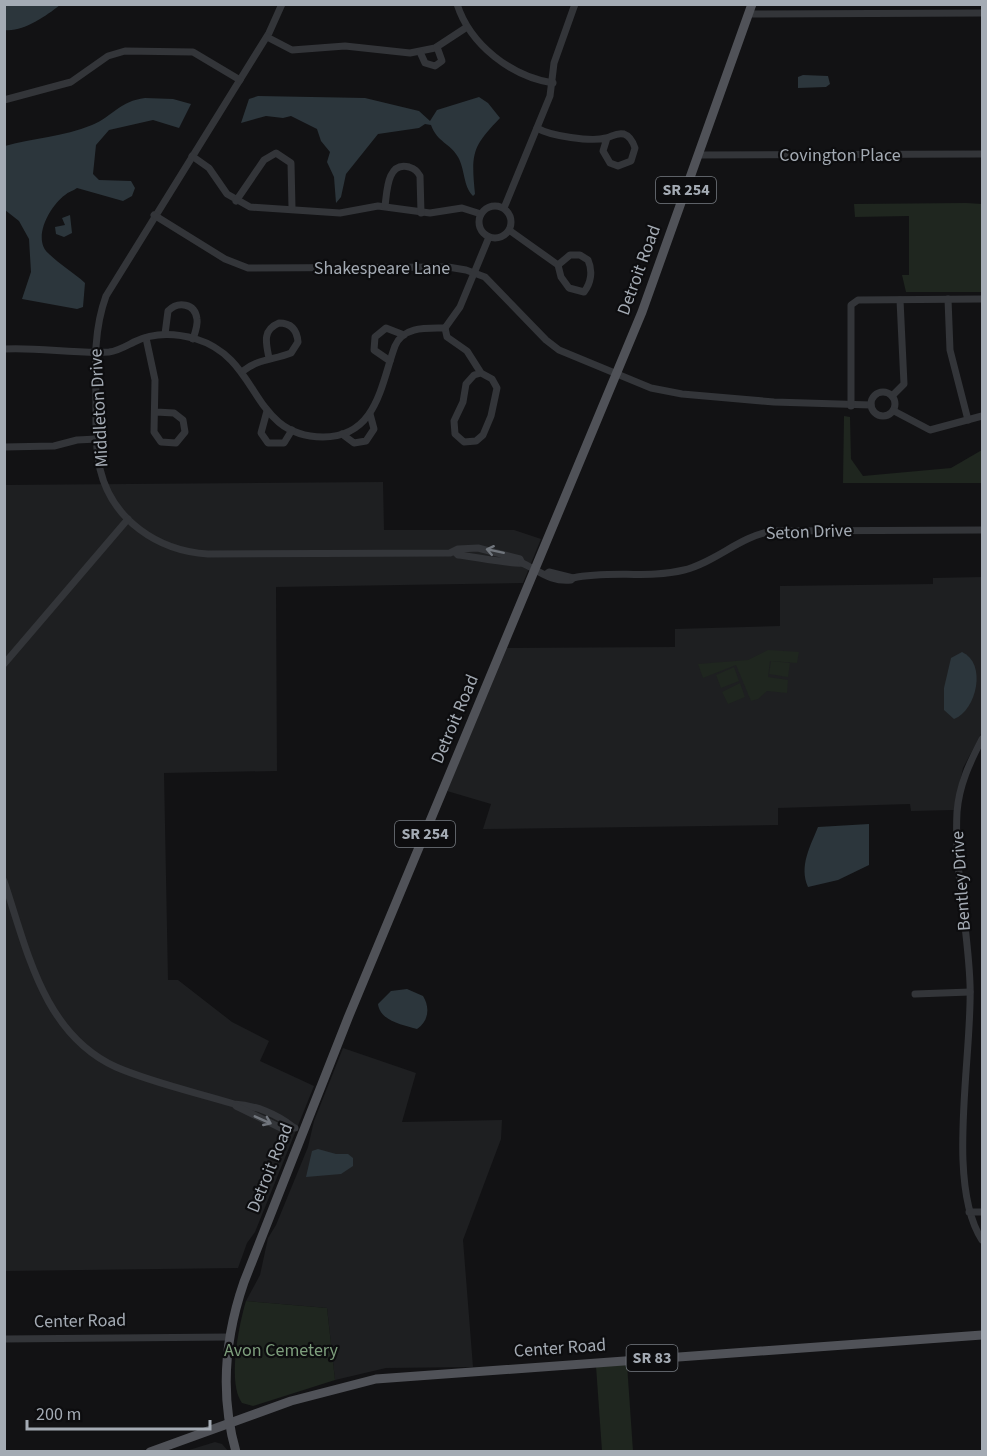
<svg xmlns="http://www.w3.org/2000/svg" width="987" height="1456" font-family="'Source Sans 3',sans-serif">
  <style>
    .built { fill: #1e1f21 }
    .green { fill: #1f261f }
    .water { fill: #2c363c }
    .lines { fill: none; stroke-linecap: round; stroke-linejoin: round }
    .minor { stroke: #333539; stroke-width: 7 }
    .major { stroke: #505258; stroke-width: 9 }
    .oneway { stroke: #71767d }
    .labels { text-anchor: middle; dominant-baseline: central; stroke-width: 4.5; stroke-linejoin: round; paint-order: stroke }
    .shield { fill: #0d0d0f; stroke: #777c82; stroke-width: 1.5 }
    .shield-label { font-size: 16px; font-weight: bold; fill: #a4abb4 }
    .street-label { font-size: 18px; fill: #a4abb4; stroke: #0d0d0f }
    .park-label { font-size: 18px; fill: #7d9e7c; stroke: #0d0d0f }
  </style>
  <rect width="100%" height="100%" fill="#121214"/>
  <g class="built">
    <polygon points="383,482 384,530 514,530 541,539 523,583 276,587 277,771 164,773 168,980 178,980 232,1022 269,1041 260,1061 314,1086 255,1232 247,1243 238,1268 5,1271 4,485"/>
    <polygon points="982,577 982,732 963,768 954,810 911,811 910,804 778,808 778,825 483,829 491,804 447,791 507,648 675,647 675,629 780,626 780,586 933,584 933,578"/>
    <polygon points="343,1048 416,1073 402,1122 502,1120 501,1139 463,1240 473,1367 386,1368 335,1380 327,1308 246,1301 260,1275 268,1238 276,1225 308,1147 314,1121"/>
    <polygon points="215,1442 222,1444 228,1451 186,1451"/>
  </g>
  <g class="green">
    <polygon points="966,203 982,204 982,292 906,292 902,275 909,275 909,216 855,217 854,204"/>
    <polygon points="844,416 850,417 851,459 863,476 951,468 982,450 982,483 843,483"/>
    <polygon points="768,650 799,652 797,663 770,661 768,677 788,680 787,693 767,691 758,699 751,701 736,665 703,678 698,664 748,660"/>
    <polygon points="771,661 790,663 788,677 769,674"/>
    <polygon points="734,667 739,681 721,688 716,675"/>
    <polygon points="740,683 745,697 728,704 722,692"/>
    <path d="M246,1301L327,1308L335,1380L253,1406L242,1403C227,1383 239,1324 246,1301Z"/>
    <polygon points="627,1364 633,1451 602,1451 596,1366"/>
  </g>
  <g class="water">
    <path d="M4,5L5,4L60,5C46,16 23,32 5,30Z"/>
    <polygon points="803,75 828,76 830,84 826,87 798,88 798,77"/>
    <path d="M258,96L365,98L419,111L430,121L437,110L479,97L488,103L500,118C472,147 471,153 475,194L473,196C463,186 465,169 458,157C450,143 437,142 431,125L425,124L419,128L378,134L346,174L341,197L336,203L334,177L327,162L330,152L321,141L317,129L291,116L283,118L266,116L241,123L249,99Z"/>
    <path d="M145,98L173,99L191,104L179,128L153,120L109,130L96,145L93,174L99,180L131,181L135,188L132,196L123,201L77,188C73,191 68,192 65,195C50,206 32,238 48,253C59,264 73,272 85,283L83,307L77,309L22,299L31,272L29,239L19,221L5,210V146C33,138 63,137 92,125C113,116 120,101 145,98Z"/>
    <polygon points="70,215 72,233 64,237 56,234 55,227 65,225 62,218"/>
    <path d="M962,652C987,663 977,710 954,719L944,710V688L951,658Z"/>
    <path d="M869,824V865L838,880L808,887C799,866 810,847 818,827Z"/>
    <path d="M407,989L423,996C430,1007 429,1021 417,1029C403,1025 380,1021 378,1004L391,991Z"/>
    <polygon points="318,1149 336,1154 348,1154 353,1158 353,1166 341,1174 306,1177 312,1151"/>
  </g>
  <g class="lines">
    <g class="minor">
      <path d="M282,4L269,33L106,296C94,329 95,361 96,396C96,420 95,446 100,469C112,520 158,551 208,554L450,553L458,549L478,548L520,559L522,563C516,565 470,556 458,555L455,552"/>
      <path d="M457,4C470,45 512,77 553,83"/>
      <polyline points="749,14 982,13"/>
      <polyline points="267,37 292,50 345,46 410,53 435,48 467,27"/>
      <polyline points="420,52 425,63 435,66 442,61 437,47"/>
      <polyline points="4,100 71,82 108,56 125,51 193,52 240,80"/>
      <path d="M537,128C550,136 591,142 606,138C612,137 616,132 624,134C630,136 633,142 635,148L631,161L618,166L610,163L603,151L607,138"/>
      <polyline points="698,155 982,154"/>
      <polyline points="192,156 209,168 227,194 250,207 340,213 378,206 430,213 462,208 481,214"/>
      <polyline points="236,201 264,160 276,153 291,163 292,208"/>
      <circle cx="495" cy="222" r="16"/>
      <path d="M385,206C387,192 387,161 409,167C415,169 417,171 420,176L421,213"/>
      <polyline points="504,208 550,96 554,63 575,4"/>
      <polyline points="154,215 225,259 248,268 448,267 466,270 485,277 546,340 559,350 651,388 682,394 774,402 871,405"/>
      <path d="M509,230L558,265L561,277L569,288L584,292C591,283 593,271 588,260L580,255H570L558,265"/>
      <polyline points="948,299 950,350 968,420"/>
      <polyline points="445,328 447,337 467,351 481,373 492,379 497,388 491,416 483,435 476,441 464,442 455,434 454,421 463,402 466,384 474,375 481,373"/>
      <polyline points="445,328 460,307 489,237"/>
      <path d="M165,334L168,311C178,301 195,303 197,319C198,325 195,333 193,339"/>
      <polyline points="146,338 155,380 154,432 161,442 176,443 185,432 183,420 174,413 156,412"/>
      <path d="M4,349C39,347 74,354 109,352C118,351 126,346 134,342C154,332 175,333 196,339C262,359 249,436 323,437C377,437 381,384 395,346C403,326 427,328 445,328"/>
      <polyline points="390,361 374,350 375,337 386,328 404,335"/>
      <path d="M243,371C258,359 273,360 291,353L298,342C297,330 291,323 279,323C262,330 266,343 269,358"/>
      <circle cx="883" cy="404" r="12"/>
      <polyline points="892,396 904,384 900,300"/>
      <polyline points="851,406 851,305 858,300 982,299"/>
      <polyline points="267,411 261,433 268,443 284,443 292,430"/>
      <polyline points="894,411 930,430 982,416"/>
      <polyline points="342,434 354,443 366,441 374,429 370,414"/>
      <polyline points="4,447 54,446 77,440 97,439"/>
      <path d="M522,563C540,571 550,582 571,580L573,578L549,572L545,575"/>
      <path d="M573,578C609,570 648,579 684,570C716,562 740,536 773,531L982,530"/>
      <polyline points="4,664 128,519"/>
      <path d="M982,739C970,762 959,785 957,812C954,870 968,926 970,984C973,1053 945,1183 982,1240"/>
      <path d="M4,881C27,949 43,1034 116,1067C153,1083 195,1092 234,1104C255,1105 277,1114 293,1127"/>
      <polyline points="915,994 970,992"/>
      <polyline points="236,1106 281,1128 295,1128"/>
      <polyline points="969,1212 982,1212"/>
      <polyline points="4,1339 229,1337"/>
    </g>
    <g class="major">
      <polyline points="150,1452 291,1401 376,1379 982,1335"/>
      <path d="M236,1452C220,1396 225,1337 244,1282L348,1018L642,312L752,4"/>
    </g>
  </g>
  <defs><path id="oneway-shaft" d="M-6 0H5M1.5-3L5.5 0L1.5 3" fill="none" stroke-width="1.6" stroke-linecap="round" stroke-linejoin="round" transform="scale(1.5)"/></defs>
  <g class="oneway">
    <use href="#oneway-shaft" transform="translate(495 551) rotate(-168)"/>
    <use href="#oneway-shaft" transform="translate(263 1120) rotate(24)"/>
  </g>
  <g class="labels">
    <g class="shield">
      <rect x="656" y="177" width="60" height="26" rx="4.5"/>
      <rect x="395" y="821" width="60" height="26" rx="4.5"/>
      <rect x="626.5" y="1345" width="51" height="26" rx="4.5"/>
    </g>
    <g class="shield-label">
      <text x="686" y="190">SR 254</text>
      <text x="425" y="834">SR 254</text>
      <text x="652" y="1358">SR 83</text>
    </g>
    <g class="street-label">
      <text x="840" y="155">Covington Place</text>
      <text x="382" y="268">Shakespeare Lane</text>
      <text transform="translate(639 270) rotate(-70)">Detroit Road</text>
      <text transform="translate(99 408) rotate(-93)">Middleton Drive</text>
      <text transform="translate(809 532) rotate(-2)">Seton Drive</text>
      <text transform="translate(455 719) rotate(-67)">Detroit Road</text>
      <text transform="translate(961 881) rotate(-94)">Bentley Drive</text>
      <text transform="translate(270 1168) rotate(-68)">Detroit Road</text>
      <text transform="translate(80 1321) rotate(-1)">Center Road</text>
      <text transform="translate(560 1348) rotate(-4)">Center Road</text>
    </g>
    <g class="park-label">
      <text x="281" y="1350">Avon Cemetery</text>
    </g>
  </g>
  <rect width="987" height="1456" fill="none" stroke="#a4abb4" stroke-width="12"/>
  <path d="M27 1420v9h183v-9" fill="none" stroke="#a4abb4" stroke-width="3"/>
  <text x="36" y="1420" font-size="18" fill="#a4abb4" stroke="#0d0d0f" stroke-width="4.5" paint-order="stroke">200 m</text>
</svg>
